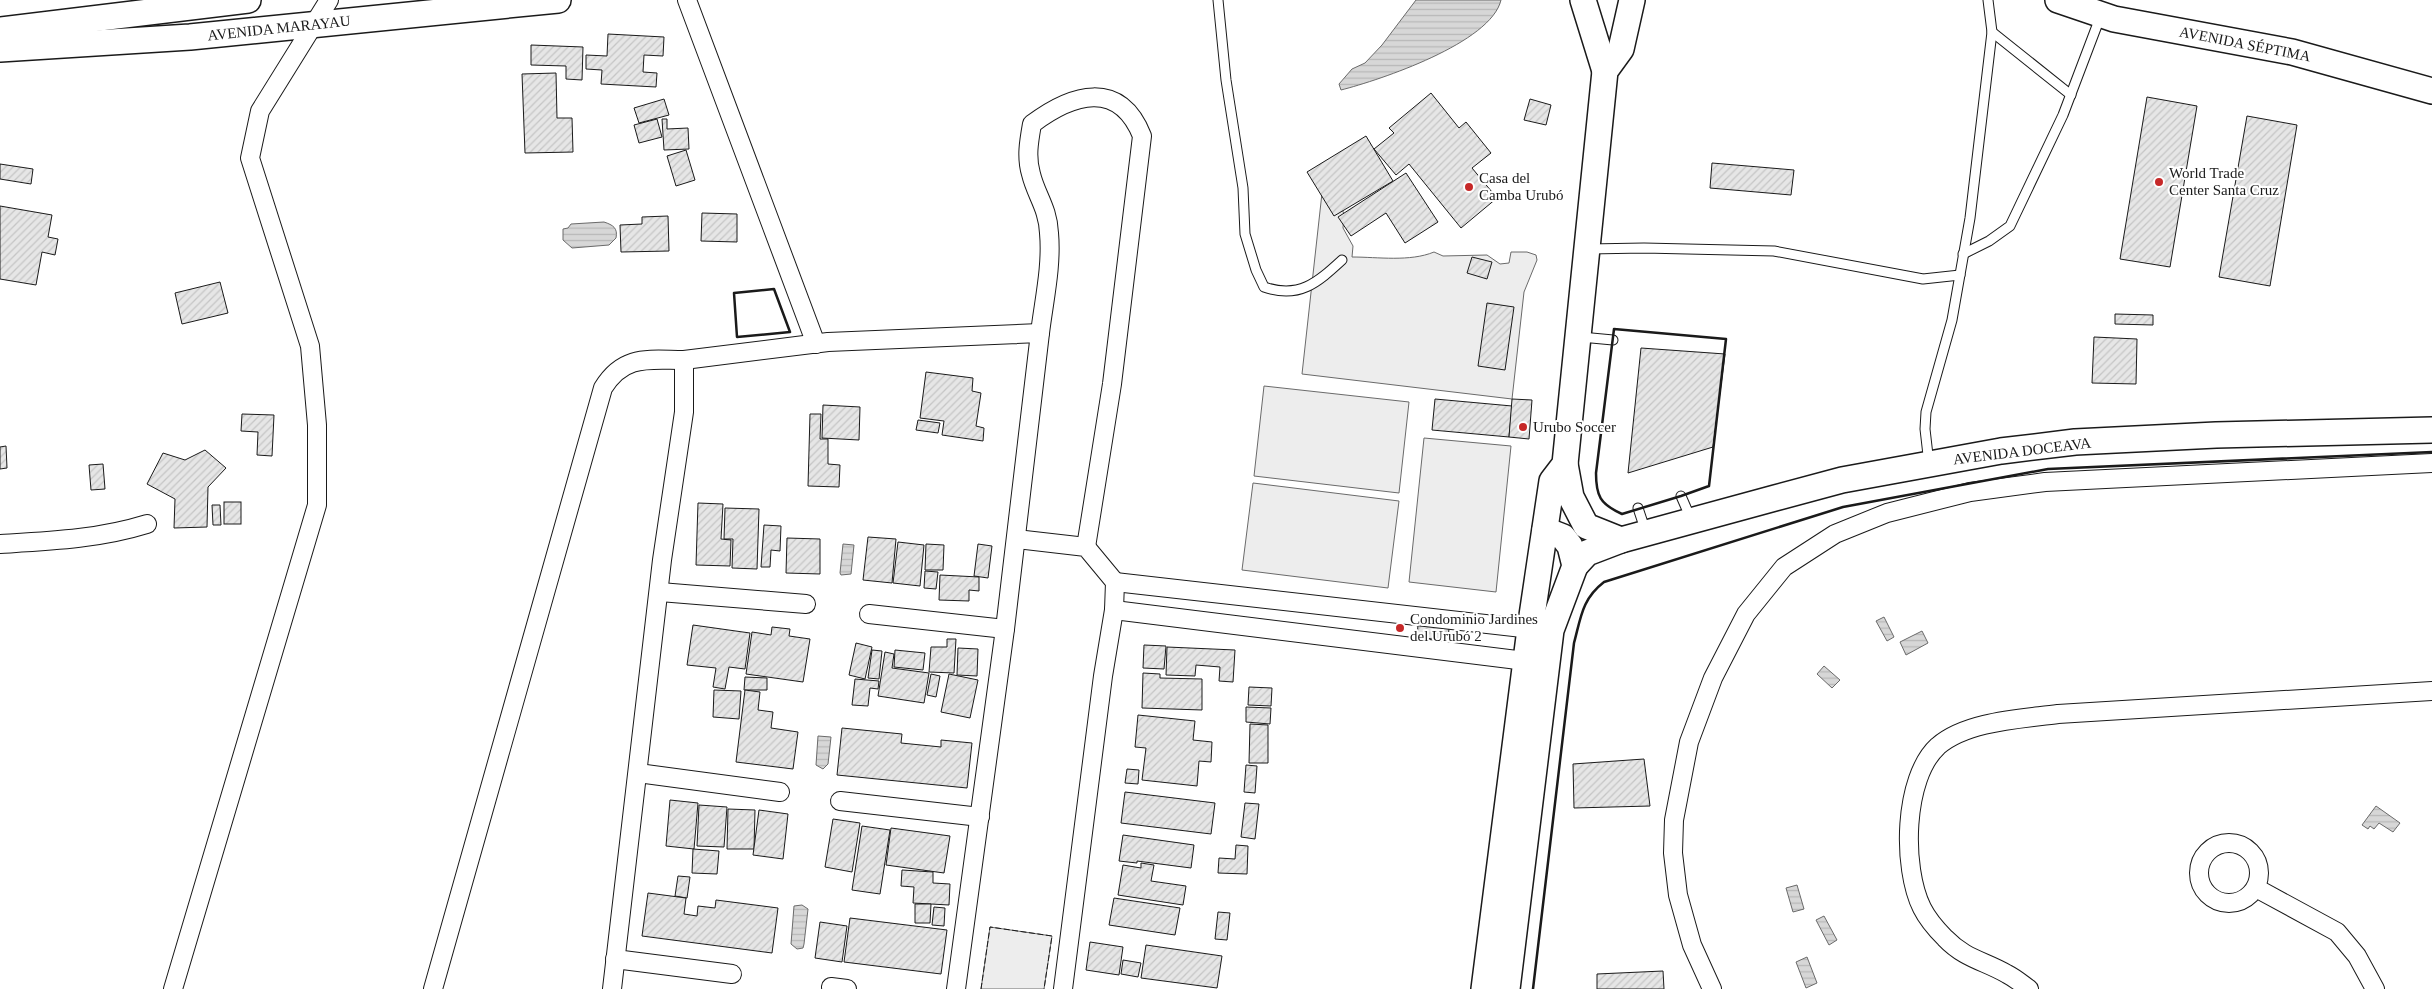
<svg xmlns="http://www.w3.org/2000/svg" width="2432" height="989" font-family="'Times New Roman',serif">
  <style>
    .pitch { fill: #ededed; stroke: #6a6a6a }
    .water { fill: url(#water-rules); stroke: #6a6a6a }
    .building { fill: url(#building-hatch); stroke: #1a1a1a }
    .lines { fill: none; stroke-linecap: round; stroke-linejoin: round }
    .lane-casing { stroke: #1a1a1a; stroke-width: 11 }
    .street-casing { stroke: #1a1a1a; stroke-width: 20 }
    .secondary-casing { stroke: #1a1a1a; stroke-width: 28 }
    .lane { stroke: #fff; stroke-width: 9 }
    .street { stroke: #fff; stroke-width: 18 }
    .secondary { stroke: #fff; stroke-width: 25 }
    .fence { stroke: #1a1a1a; stroke-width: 1; stroke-dasharray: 6 2.5; stroke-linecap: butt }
    .wall { stroke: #1a1a1a; stroke-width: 2.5 }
    .poi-dot { fill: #c62828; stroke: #fff; stroke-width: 2 }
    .labels { text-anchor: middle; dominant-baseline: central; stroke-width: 4; stroke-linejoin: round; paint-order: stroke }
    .street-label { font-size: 15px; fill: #1a1a1a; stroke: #fff }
    .poi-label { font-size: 15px; fill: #1a1a1a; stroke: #fff; text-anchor: start }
  </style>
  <defs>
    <pattern id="water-rules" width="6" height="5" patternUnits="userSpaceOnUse" patternTransform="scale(1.25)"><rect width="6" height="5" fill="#d7d7d7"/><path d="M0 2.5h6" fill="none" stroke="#b8b8b8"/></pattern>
    <pattern id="building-hatch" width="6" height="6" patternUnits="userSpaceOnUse" patternTransform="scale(1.25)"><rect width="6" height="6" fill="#e6e6e6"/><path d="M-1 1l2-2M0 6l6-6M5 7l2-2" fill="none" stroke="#c5c5c5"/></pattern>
  </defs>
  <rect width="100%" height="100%" fill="#fff"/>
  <g class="pitch">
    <path d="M1322,193L1339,202L1344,214L1343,228L1353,246L1352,257C1378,257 1410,262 1434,252L1443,256L1487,255L1500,264L1509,263L1511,252H1527L1536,255L1537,260L1524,292L1512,399L1302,374Z"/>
    <polygon points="1264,386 1409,402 1399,493 1254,476"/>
    <polygon points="1424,438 1511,446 1496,592 1409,582"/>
    <polygon points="1253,483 1399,501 1388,588 1242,570"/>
    <polygon points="990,927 1052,936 1044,989 981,989"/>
  </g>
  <g class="water">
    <path d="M1416,0H1501C1491,43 1380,80 1341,90L1339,84L1352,69L1365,63L1382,45Z"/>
    <path d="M604,222C613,225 618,228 616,238L609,245L572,248L563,240V229L568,228L571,224Z"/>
    <polygon points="843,544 854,545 851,574 841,575 840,573"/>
    <polygon points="1884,617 1894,637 1887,641 1876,621"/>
    <polygon points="1922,631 1928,643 1906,655 1900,642"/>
    <polygon points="1824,666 1840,680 1832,688 1817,674"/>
    <polygon points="818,736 831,737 828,764 823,769 816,765"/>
    <polygon points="2376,806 2400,823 2393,832 2379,823 2374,829 2370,826 2368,829 2362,825"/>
    <polygon points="1797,885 1804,909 1793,912 1786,888"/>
    <polygon points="802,905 808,909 804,944 803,948 797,949 791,944 794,906"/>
    <polygon points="1824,916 1837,940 1829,945 1816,920"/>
    <polygon points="1807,957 1817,983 1806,988 1796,962"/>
  </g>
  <g class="building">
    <polygon points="608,34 664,37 663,56 644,55 643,72 657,73 656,87 601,84 602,70 586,69 586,55 607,56"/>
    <polygon points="531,45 583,47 582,80 566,79 566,66 531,65"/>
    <polygon points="556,73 557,118 572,118 573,152 525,153 522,74"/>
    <polygon points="1431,93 1459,128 1466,122 1491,153 1472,168 1497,198 1461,228 1409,164 1396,175 1374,149 1394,133 1389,128"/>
    <polygon points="2147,97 2197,106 2170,267 2120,259"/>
    <polygon points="664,99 669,115 639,123 634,108"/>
    <polygon points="1530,99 1551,105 1546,125 1524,120"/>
    <polygon points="2247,116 2297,125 2270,286 2219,277"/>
    <polygon points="657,119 662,137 639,143 634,125"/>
    <polygon points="662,119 667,119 667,129 688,128 689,149 664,150"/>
    <polygon points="1366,136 1393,181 1334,216 1307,172"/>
    <polygon points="686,150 695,180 676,186 667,156"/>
    <polygon points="1712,163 1794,170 1791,195 1710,188"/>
    <polygon points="0,164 33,169 31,184 0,179"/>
    <polygon points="1406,173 1438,222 1405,243 1386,213 1351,236 1338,217"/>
    <polygon points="0,206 52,215 48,237 58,239 55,255 42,252 36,285 0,279"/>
    <polygon points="702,213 737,214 737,242 701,241"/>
    <polygon points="668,216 669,251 621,252 620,225 642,224 642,217"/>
    <polygon points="1472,257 1492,262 1487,279 1467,273"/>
    <polygon points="220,282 228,313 182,324 175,293"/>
    <polygon points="1487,303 1514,307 1505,370 1478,366"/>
    <polygon points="2115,314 2153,315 2153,325 2115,324"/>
    <polygon points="2094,337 2137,339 2136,384 2092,383"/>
    <polygon points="1641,348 1725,354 1713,447 1628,473"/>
    <polygon points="926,372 973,378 972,391 981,393 976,426 984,428 983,441 942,435 944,421 920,418"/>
    <polygon points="1435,399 1512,406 1509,437 1432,430"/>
    <polygon points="1512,399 1532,400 1529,439 1509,437"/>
    <polygon points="823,405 860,407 859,440 822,438"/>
    <polygon points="242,414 274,415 272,456 257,455 258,432 241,431"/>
    <polygon points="810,414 821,414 820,439 828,439 828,464 840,465 839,487 808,486"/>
    <polygon points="918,420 940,423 938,433 916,430"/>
    <polygon points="6,446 7,468 0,469 0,447"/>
    <polygon points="205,450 226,468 208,487 207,527 174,528 175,499 147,484 163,453 185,460"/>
    <polygon points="103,464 105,489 91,490 89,465"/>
    <rect x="224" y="502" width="17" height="22"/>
    <polygon points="698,503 723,504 721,539 731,540 730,566 696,565"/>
    <polygon points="212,505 220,505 221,525 213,525"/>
    <polygon points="725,508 759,509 757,569 732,568 733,539 724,539"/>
    <polygon points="764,525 781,526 780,551 771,550 770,567 761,567"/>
    <polygon points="868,537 896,539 892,583 863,580"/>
    <polygon points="787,538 820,539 820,574 786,573"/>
    <polygon points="898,542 924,545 920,586 893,583"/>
    <polygon points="926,544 944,545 943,570 925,570"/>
    <polygon points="978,544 992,546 988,578 974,576"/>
    <polygon points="925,571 938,572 936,589 924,588"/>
    <polygon points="940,575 979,577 979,591 969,590 969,601 939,600"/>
    <polygon points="693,625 750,633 745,669 729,667 725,689 713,687 716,668 687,665"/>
    <polygon points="1418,625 1449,628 1448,641 1417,637"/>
    <polygon points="772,627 790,629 789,636 810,639 803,682 746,674 752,632 771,635"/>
    <polygon points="947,639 956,639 954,673 929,672 931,647 947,647"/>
    <polygon points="856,643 872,647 865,679 849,675"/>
    <polygon points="1144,645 1166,646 1164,669 1143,668"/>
    <polygon points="1167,647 1235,650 1233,682 1219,681 1220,667 1196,665 1195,676 1166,675"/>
    <polygon points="958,648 978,649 977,676 957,675"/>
    <polygon points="872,650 882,651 879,679 868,678"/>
    <polygon points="895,650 925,653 923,670 894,667"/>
    <polygon points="885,652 894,654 892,668 929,673 924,703 878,696"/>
    <polygon points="1143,673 1160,674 1160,678 1202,679 1202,710 1142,708"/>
    <polygon points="931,674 940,676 936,697 927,695"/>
    <polygon points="949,674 978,680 970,718 941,712"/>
    <polygon points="745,677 767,678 767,690 744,690"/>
    <polygon points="855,679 879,681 878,689 870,688 868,706 852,705"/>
    <polygon points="1249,687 1272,688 1271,706 1248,705"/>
    <polygon points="714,690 741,691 739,719 713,717"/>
    <polygon points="745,690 760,692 758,710 773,712 771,728 798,732 793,769 736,762"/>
    <polygon points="1246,707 1271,708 1270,724 1246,722"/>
    <polygon points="1138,715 1195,721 1193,740 1212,742 1211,762 1199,761 1197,786 1142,780 1146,748 1135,747"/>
    <polygon points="1250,724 1268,725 1268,763 1249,763"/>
    <polygon points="842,728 902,734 901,743 941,747 941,740 972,743 967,788 837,775"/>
    <polygon points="1644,759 1650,806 1574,808 1573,764"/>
    <polygon points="1246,765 1257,766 1255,793 1244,792"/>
    <polygon points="1127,769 1139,770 1138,784 1125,783"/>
    <polygon points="1125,792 1215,803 1211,834 1121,823"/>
    <polygon points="670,800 698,803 694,849 666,846"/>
    <polygon points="1245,803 1259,804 1255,839 1241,837"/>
    <polygon points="699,805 727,807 724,847 697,846"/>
    <polygon points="728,809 755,810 754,849 727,849"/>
    <polygon points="759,810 788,814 783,859 753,855"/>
    <polygon points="833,819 860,823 852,872 825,867"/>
    <polygon points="862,826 890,830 880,894 852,890"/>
    <polygon points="891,828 950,836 944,873 886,865"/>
    <polygon points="1123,835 1194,845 1191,868 1137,861 1137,863 1119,861"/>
    <polygon points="1236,845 1248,846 1247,874 1218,873 1219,858 1235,859"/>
    <polygon points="693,849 719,851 717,874 692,873"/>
    <polygon points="1141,863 1154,865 1151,881 1186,886 1183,905 1118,895 1123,865 1141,868"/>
    <polygon points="902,870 933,872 933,883 950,884 949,905 913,903 914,887 901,886"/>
    <polygon points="678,876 690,877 687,898 675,896"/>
    <polygon points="648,893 686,898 684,914 697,916 698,906 715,908 716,900 778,908 772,953 642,936"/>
    <polygon points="1114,898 1180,908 1175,935 1109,925"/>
    <polygon points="915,904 931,904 930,923 915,923"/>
    <polygon points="934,907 945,908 944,926 932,925"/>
    <polygon points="1218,912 1230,913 1227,940 1215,939"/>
    <polygon points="850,918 947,930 941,974 844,962"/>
    <polygon points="820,922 847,926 842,962 815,958"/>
    <polygon points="1090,942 1123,947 1119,975 1086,970"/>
    <polygon points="1146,945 1222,956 1217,988 1141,978"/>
    <polygon points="1123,960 1141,963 1138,977 1121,974"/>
    <polygon points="1663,971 1664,989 1597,989 1597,974"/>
  </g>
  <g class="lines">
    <g class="lane-casing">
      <g id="lane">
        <path d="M1218,0L1226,80L1243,188L1245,234L1256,270L1264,287C1299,299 1317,283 1342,260"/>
        <polyline points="1992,32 2071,95"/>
        <polyline points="1589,249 1644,248 1774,251 1923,279 1960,275"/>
        <polyline points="1963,254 1989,241 2010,226 2063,115 2101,15"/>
        <polyline points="1581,337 1613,340"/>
        <polyline points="1929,464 1925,429 1926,412 1952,320 1970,218 1992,32 1988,0"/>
        <polyline points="1681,496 1691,519"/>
        <polyline points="1638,508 1646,532"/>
      </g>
    </g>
    <g class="street-casing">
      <g id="street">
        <polyline points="687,0 816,344"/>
        <path d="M1040,333C1044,300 1052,266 1049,233C1048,208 1036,195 1031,174C1026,157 1029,141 1032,124C1072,94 1119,79 1142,136L1112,384L1086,547"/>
        <polyline points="1016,539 1086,547 1115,582 1114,610 1103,676 1063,989"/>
        <path d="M0,544C50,541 99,539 147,524"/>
        <polyline points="1115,582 1530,629"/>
        <polyline points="660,592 806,604"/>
        <polyline points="1114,610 1526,661"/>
        <polyline points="869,614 1005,629"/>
        <polyline points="638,773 780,792"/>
        <polyline points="840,801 980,817"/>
        <circle cx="2229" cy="873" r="30"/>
        <polyline points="2256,888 2337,932 2357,956 2375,989"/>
        <polyline points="615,959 732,974"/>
        <polyline points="831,987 847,989"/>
        <polyline points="173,989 317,505 317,425 310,346 250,158 260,111 329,0"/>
        <path d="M433,989L603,388C624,354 649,360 684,360"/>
        <polyline points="612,989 662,560 684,412 684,360 828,342 1040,333 1005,629 956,989"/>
        <polyline points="1712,989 1692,945 1678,895 1673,853 1674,820 1689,742 1713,678 1746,614 1784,567 1835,534 1887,513 1970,492 2045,482 2432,463"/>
        <path d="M2029,989C2022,984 2015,978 2007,974C1985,961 1965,959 1945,938C1937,930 1927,918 1922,908C1902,868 1903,778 1938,746C1967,721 2021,719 2058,714L2432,691"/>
      </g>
    </g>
    <g class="secondary-casing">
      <g id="secondary">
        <polyline points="1583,0 1605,71"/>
        <polyline points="2058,0 2114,19 2292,52 2432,91"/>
        <polyline points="0,30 248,0"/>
        <polyline points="0,49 190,37 558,0"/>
        <polyline points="1565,464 1571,497 1586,526 1621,540"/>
        <polyline points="1575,566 1587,553 1621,540 1775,498 1842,480 2001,451 2075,442 2216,435 2432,430"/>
        <polyline points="1484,989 1530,629 1552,481 1565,464 1605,71 1621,49 1632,0"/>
        <polyline points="1507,989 1551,630 1575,566 1570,546 1563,537 1545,530"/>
      </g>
    </g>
    <use href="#lane" class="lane"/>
    <use href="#street" class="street"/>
    <use href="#secondary" class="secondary"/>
    <polyline class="fence" points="981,989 990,927 1052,936 1044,989"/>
    <g class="wall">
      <polygon points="774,289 790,332 737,337 734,293"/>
      <path d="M1614,329L1726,339L1709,486L1681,496L1622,514C1600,504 1596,496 1596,473Z"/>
      <path d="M1533,989L1574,643C1581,617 1582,599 1604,582L1843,507L2048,469L2432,452"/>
    </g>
  </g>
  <g class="poi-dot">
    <circle cx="2159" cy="182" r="5"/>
    <circle cx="1469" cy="187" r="5"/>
    <circle cx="1523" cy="427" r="5"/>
    <circle cx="1400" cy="628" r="5"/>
  </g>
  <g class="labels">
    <g class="street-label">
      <text transform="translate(279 28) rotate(-6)">AVENIDA MARAYAU</text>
      <text transform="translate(2245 44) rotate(11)">AVENIDA SÉPTIMA</text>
      <text transform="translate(2022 451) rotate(-7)">AVENIDA DOCEAVA</text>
    </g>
    <g class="poi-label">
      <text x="2169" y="173">World Trade<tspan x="2169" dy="17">Center Santa Cruz</tspan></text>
      <text x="1479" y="178">Casa del<tspan x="1479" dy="17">Camba Urubó</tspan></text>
      <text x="1533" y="427">Urubo Soccer</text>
      <text x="1410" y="619">Condominio Jardines<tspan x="1410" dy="17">del Urubó 2</tspan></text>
    </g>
  </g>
</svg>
